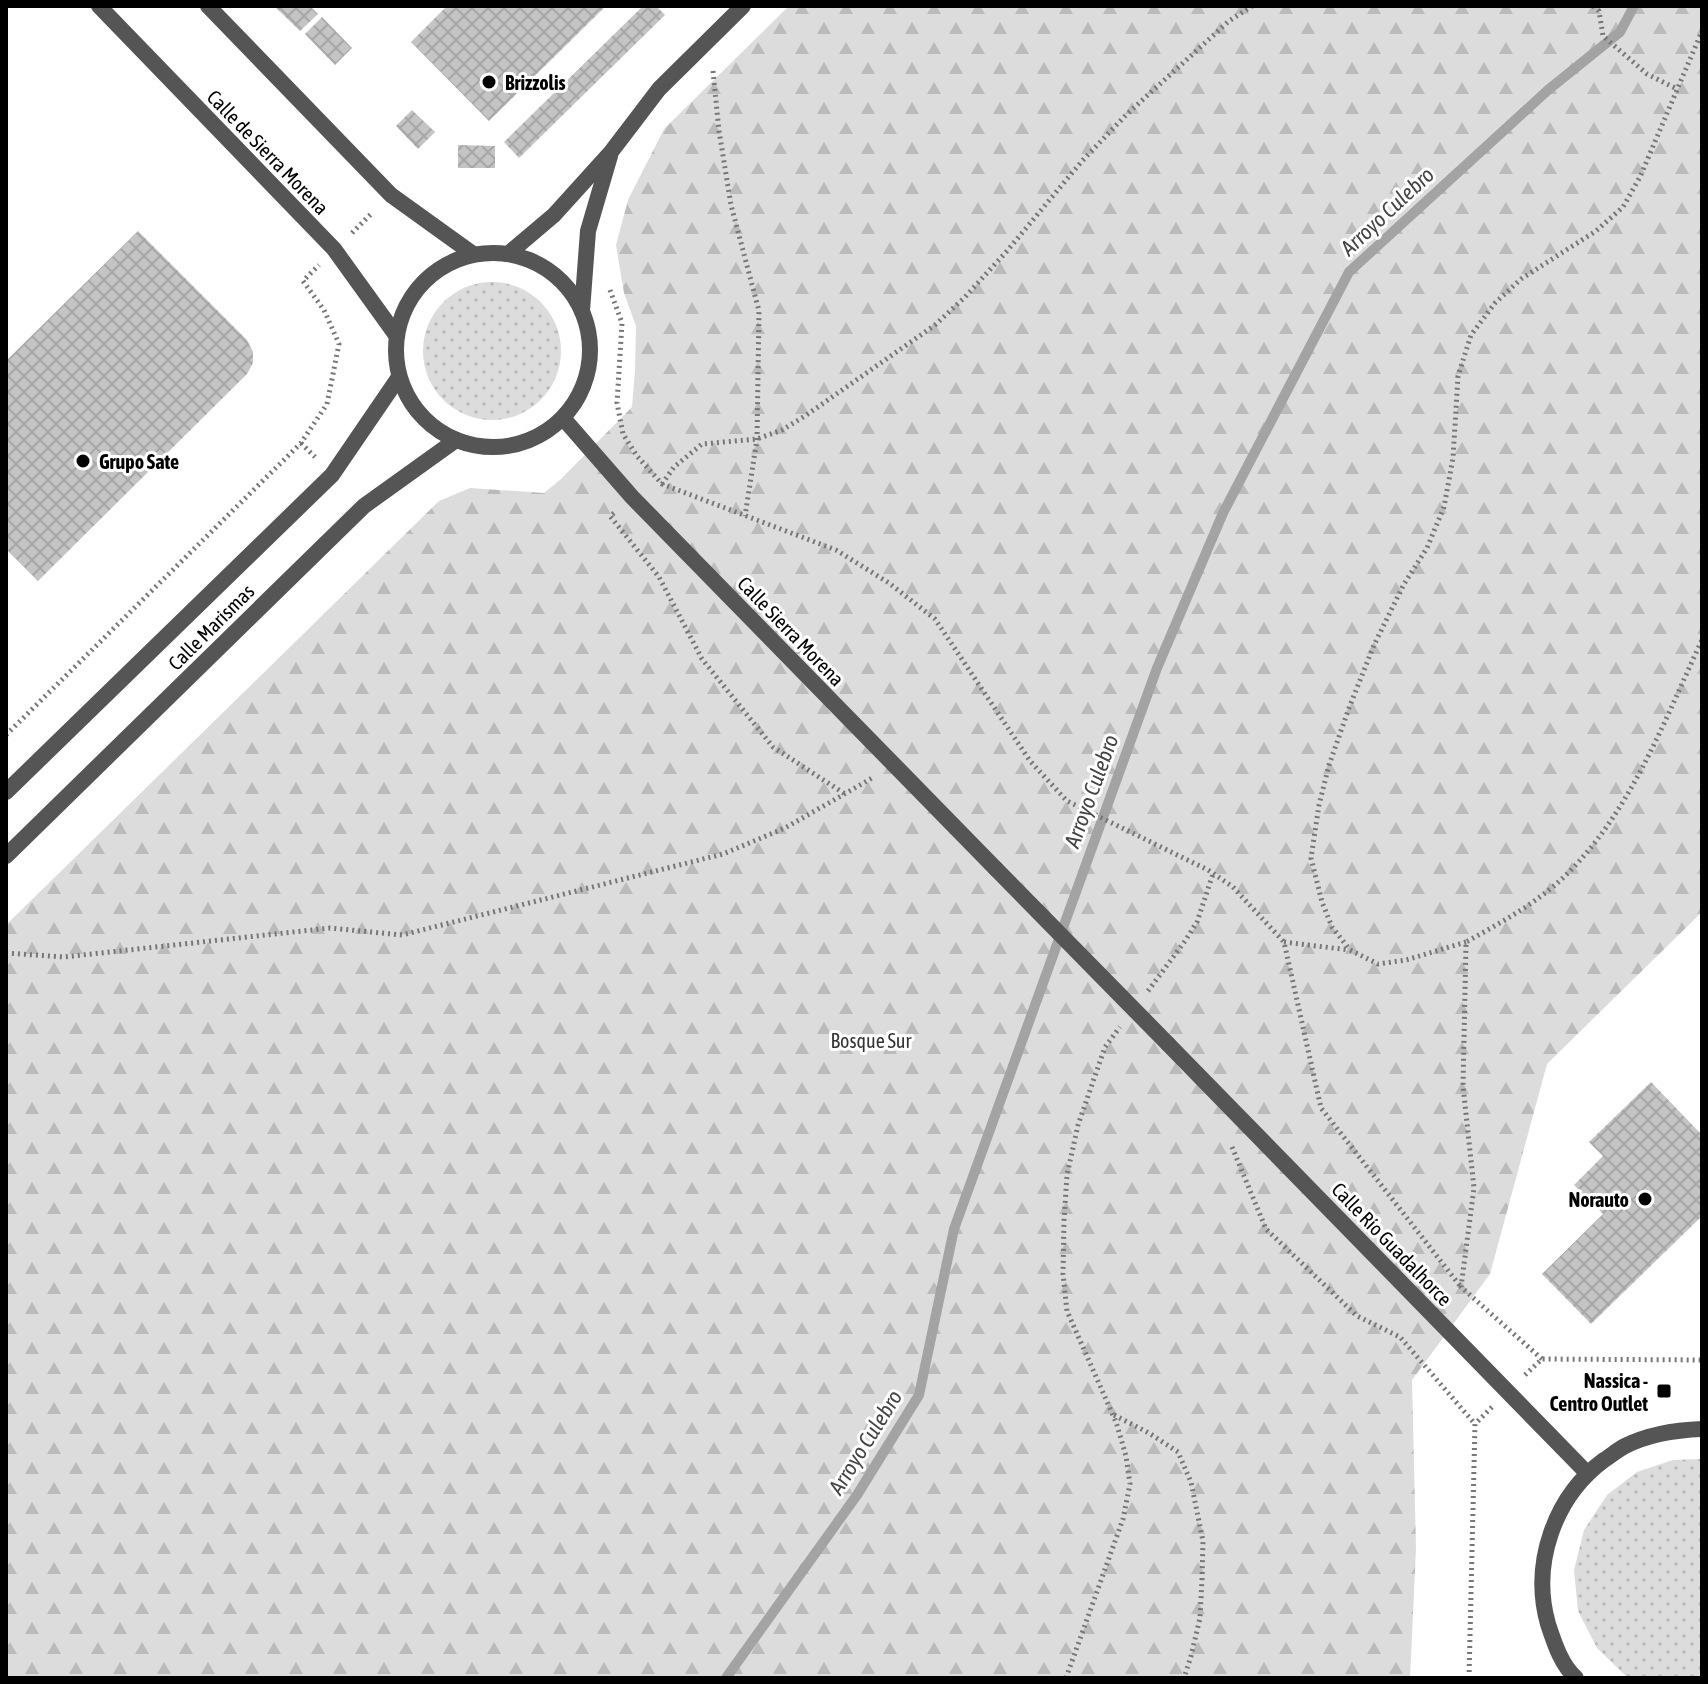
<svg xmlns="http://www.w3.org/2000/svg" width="1708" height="1684" font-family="'Asap Condensed',sans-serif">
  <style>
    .grass { fill: url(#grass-dots) }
    .forest { fill: url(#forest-firs) }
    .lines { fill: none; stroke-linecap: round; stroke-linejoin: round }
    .stream { stroke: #a3a3a3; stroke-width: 10 }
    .building { fill: url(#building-cross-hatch) }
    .path { stroke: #777; stroke-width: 5; stroke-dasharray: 2 4; stroke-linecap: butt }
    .minor { stroke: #555; stroke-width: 16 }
    .minor-bridge { stroke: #555; stroke-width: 16 }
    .poi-dot { fill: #000; stroke: #fff; stroke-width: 3 }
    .labels { text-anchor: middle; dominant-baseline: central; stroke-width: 6; stroke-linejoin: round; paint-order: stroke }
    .poi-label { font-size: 20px; font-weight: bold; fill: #000; stroke: #fff; text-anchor: start }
    .street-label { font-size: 20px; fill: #000; stroke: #fff }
    .park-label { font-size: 20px; fill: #333; stroke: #fff }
    .water-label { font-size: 22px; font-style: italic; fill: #444; stroke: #fff }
  </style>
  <defs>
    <pattern id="grass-dots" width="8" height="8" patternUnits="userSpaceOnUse" patternTransform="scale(2)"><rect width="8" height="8" fill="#dcdcdc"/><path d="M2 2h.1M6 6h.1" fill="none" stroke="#bbb" stroke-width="1.8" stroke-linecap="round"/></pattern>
    <pattern id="forest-firs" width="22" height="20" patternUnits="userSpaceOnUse" patternTransform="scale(2)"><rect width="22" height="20" fill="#dcdcdc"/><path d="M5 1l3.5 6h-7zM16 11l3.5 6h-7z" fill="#bbb"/></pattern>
    <pattern id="building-cross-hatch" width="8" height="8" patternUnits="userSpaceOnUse" patternTransform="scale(2)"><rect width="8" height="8" fill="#c4c4c4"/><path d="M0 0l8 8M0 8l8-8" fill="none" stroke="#a7a7a7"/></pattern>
  </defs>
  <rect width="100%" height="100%" fill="#fff"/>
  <g class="grass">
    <circle cx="492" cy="351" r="69"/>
    <polygon points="1702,1459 1702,1678 1628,1678 1597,1648 1578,1611 1574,1570 1584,1530 1607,1495 1637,1472 1673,1460"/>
  </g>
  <polygon class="forest" points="789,6 1702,6 1702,912 1547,1064 1490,1274 1412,1380 1416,1549 1410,1678 6,1678 6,925 439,501 470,488 544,493 561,479 632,407 635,371 636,326 624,293 616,245 628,200 664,129"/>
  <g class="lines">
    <polyline class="stream" points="726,1678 857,1495 919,1395 954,1229 1157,668 1223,513 1349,272 1548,90 1620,32 1634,6"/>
  </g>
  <g class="building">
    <polygon points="274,6 310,6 318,14 300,31"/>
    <polygon points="447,6 606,6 489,121 411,42"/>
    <polygon points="643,6 656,6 665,15 519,158 504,142"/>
    <polygon points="322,17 352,48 335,65 305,34"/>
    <polygon points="412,110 435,132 418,149 396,126"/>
    <polygon points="458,145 495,146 495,168 458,168"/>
    <polygon points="138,231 247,340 253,352 253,363 247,374 38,581 6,549 6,361"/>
    <polygon points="1651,1082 1702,1135 1702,1216 1591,1324 1542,1274 1603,1214 1574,1185 1603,1156 1589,1142"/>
  </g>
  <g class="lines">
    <g class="path">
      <polyline points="1593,6 1599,11 1603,36 1647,74 1677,89"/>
      <polyline points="713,71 719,131 731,205 759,311 757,439 745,516"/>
      <polyline points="352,233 373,212"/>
      <polyline points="610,290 622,323 617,403 623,434 637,456 662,484 836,550 889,583 935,619 1030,761 1067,801 1208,870 1233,887 1284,942 1321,1108 1461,1287"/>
      <polyline points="301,443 315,457"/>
      <polyline points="662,484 674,467 702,444 757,439 782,430 805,416 935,325 965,297 1007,251 1082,161 1126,115 1229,21 1252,6"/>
      <polyline points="614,513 610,516 659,577 702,659 773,747 845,794"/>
      <polyline points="6,735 301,443 327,404 339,344 324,310 303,281 319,265"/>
      <polyline points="1284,942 1349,950"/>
      <polyline points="1466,942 1406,960 1378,964 1350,950 1332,927 1322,902 1311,858 1319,805 1329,765 1349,708 1374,645 1404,584 1427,548 1444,507 1453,458 1458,376 1471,335 1495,303 1521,279 1596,231 1623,207 1640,177 1702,31"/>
      <polyline points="6,953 64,957 330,928 402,935 723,854 785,828 874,777"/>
      <polyline points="1148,991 1185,941 1197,922 1213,874"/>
      <polyline points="1232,1147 1266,1229 1357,1316 1400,1337 1475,1424"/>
      <path d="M1542,1359L1461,1287L1474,1188L1463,1086L1466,942C1502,922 1539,902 1568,873C1632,809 1664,721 1702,640"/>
      <polyline points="1525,1375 1542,1359 1702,1360"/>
      <polyline points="1114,1415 1149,1433 1178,1452 1191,1482 1203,1541 1202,1579 1200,1618 1191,1656 1184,1678"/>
      <polyline points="1066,1678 1123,1519 1130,1484 1126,1456 1116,1422 1067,1311 1063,1274 1064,1220 1067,1175 1078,1125 1105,1047 1120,1027"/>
      <polyline points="1469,1678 1475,1424 1492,1407"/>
    </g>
    <g class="minor">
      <polyline points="99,6 334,249 396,335"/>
      <polyline points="208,6 391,195 473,254"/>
      <circle cx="493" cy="350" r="97"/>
      <polyline points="508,254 554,215 611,152 659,89 743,6"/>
      <polyline points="582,311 588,231 610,156"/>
      <polyline points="563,418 632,497 996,869"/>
      <polyline points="6,792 332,475 399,377"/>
      <polyline points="6,856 364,506 456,440"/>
      <polyline points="1168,1044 1587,1473"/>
      <path d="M1576,1678C1561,1665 1554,1642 1548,1624C1531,1564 1554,1497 1604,1460C1611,1456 1617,1450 1625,1446C1649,1434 1675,1430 1702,1429"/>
    </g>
    <polyline class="minor-bridge" points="996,869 1168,1044"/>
  </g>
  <g class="poi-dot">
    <circle cx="489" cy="82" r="8"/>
    <circle cx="83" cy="461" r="8"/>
    <circle cx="1645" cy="1199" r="8"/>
    <rect x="1656" y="1383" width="16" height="16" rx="4"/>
  </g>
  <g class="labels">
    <g class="poi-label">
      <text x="505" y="82">Brizzolis</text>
      <text x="99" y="461">Grupo Sate</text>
      <text x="1629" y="1199" text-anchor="end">Norauto</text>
      <text x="1648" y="1380" text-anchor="end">Nassica -<tspan x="1648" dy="23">Centro Outlet</tspan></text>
    </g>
    <g class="street-label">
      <text transform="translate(268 152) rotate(46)">Calle de Sierra Morena</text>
      <text transform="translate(211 627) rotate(-45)">Calle Marismas</text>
      <text transform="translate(791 631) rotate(46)">Calle Sierra Morena</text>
      <text transform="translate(1392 1244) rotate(46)">Calle Río Guadalhorce</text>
    </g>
    <g class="park-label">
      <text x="871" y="1040">Bosque Sur</text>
    </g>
    <g class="water-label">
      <text transform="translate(1387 211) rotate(-43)">Arroyo Culebro</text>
      <text transform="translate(1091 791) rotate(-70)">Arroyo Culebro</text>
      <text transform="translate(865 1442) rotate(-58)">Arroyo Culebro</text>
    </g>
  </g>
  <rect width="1708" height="1684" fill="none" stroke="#000000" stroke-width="16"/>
</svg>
